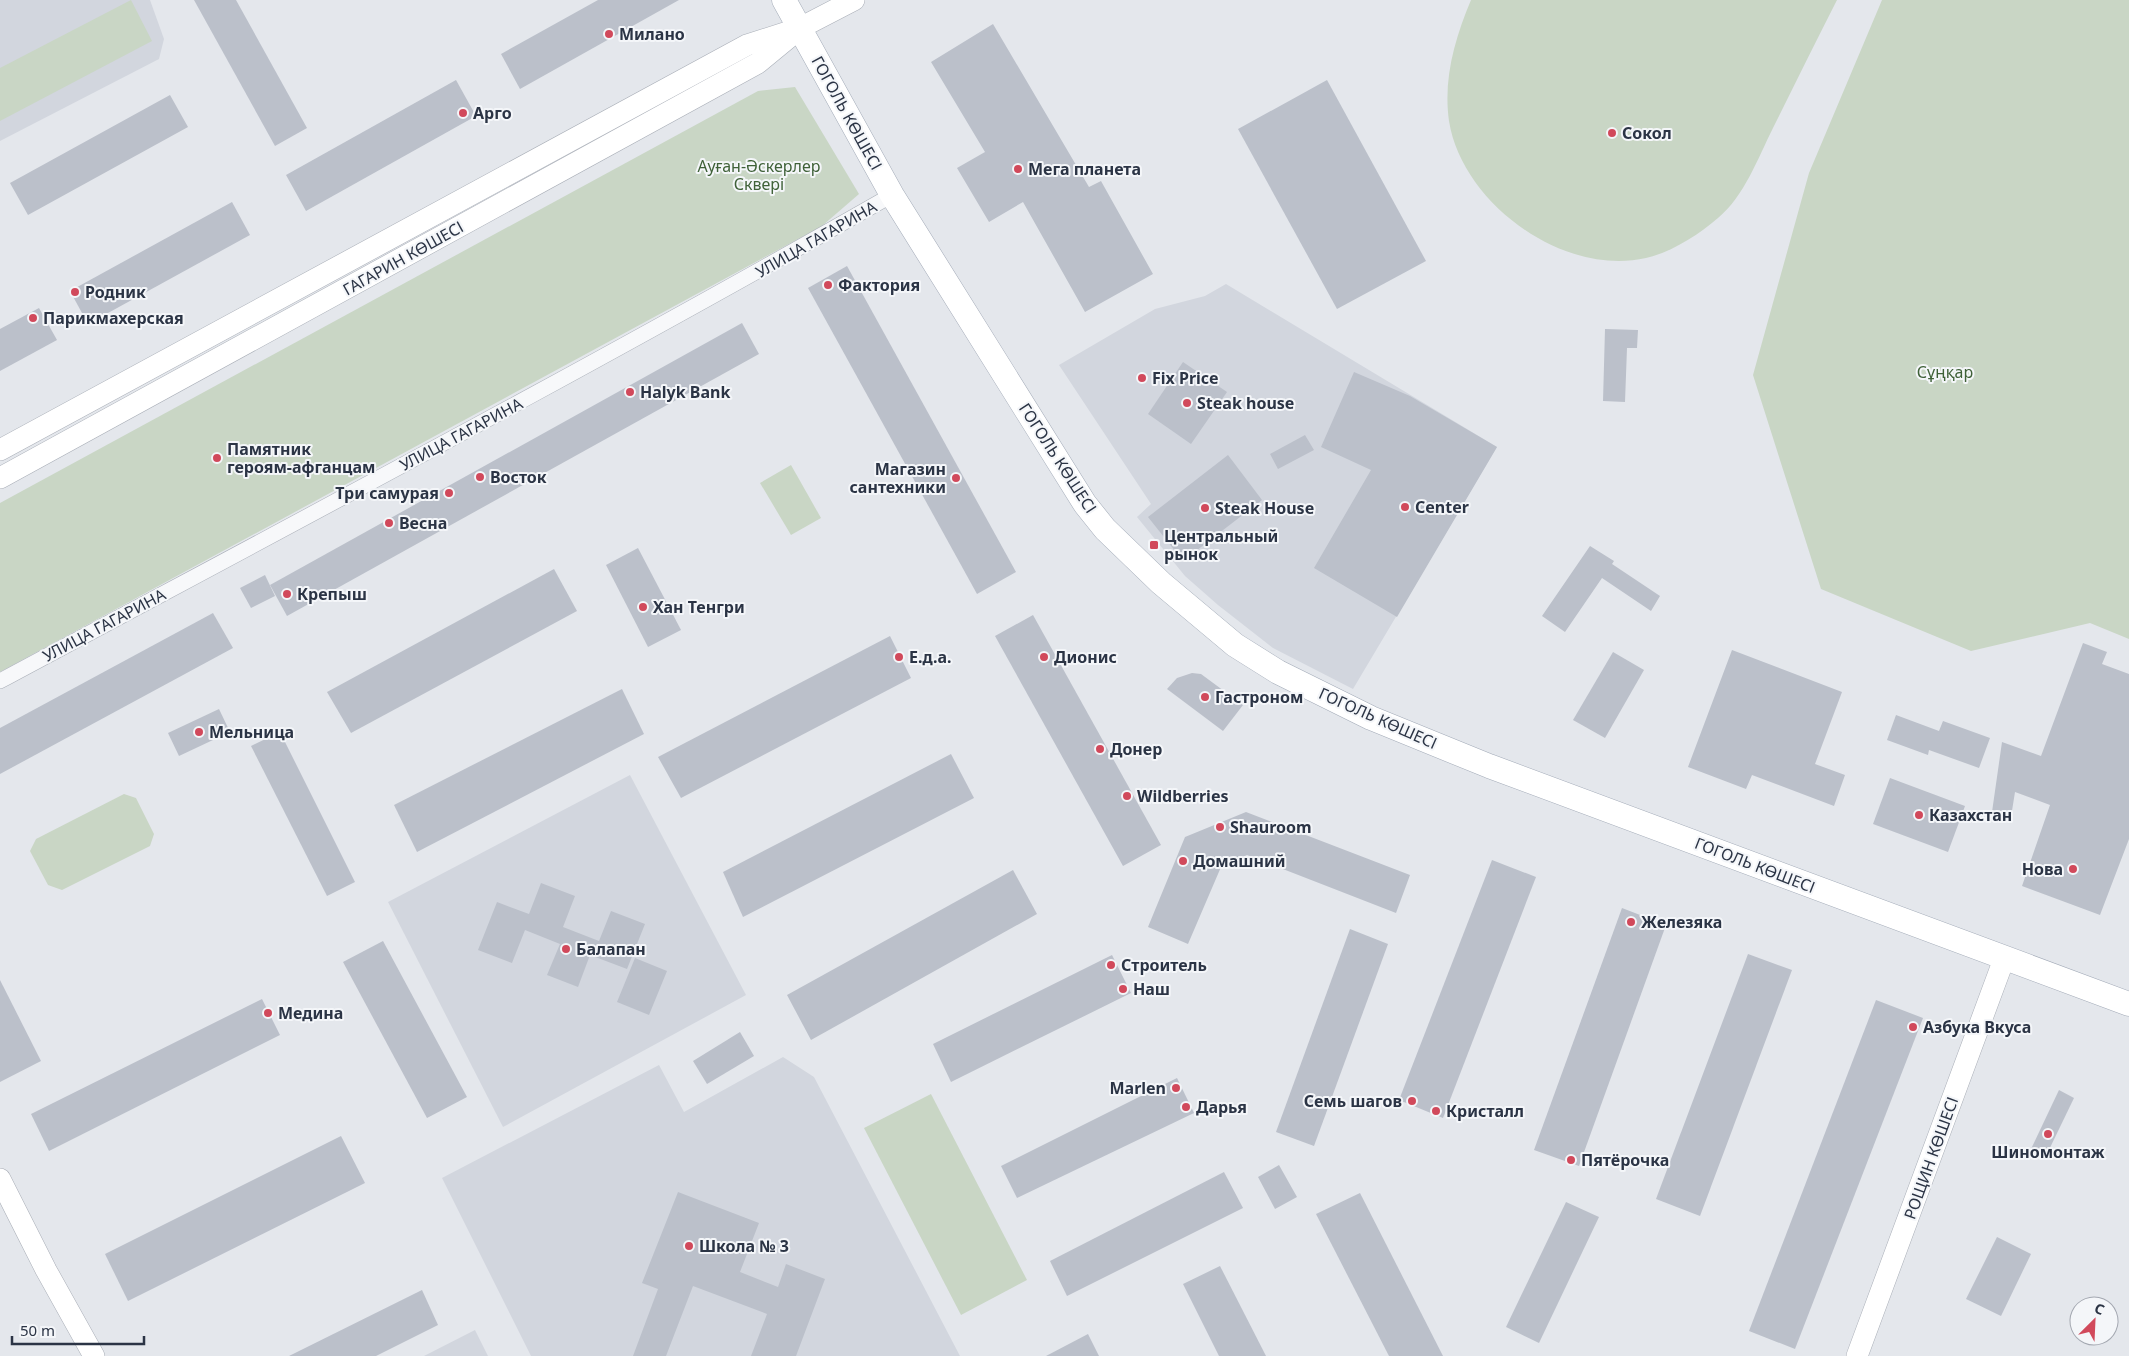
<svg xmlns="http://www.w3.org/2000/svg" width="2129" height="1356" font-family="'Noto Sans',sans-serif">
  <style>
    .built { fill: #d2d6de }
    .green { fill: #c9d6c5 }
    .building { fill: #bbc0ca }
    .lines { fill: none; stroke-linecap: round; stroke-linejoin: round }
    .street-casing { stroke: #a9aeb7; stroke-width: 16 }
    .secondary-casing { stroke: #a9aeb7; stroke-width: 22 }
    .primary-casing { stroke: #a3abb8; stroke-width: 25 }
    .street { stroke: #f7f8fa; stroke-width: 15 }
    .secondary { stroke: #fff; stroke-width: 21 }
    .primary { stroke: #fff; stroke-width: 24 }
    .poi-dot { fill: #d1495b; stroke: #f4f6f9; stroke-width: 2 }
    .labels { text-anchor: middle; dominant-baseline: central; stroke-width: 4; stroke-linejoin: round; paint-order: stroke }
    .poi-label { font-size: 16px; font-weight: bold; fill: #2b3445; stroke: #f4f6f9; text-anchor: start }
    .street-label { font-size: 16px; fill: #2b3445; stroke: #f4f6f9 }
    .park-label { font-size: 16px; fill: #3f6138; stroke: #f4f6f9 }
  </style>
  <rect width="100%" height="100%" fill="#e4e7ec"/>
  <g class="built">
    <polygon points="0,0 150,0 164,39 159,59 0,141"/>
    <polygon points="1226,284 1497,447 1353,689 1273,648 1218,605 1185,576 1137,517 1151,504 1059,365 1155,309 1205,296"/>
    <polygon points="630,775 746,995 503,1127 388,902"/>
    <polygon points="783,1057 814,1077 960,1356 531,1356 442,1178 659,1065 684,1112"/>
    <polygon points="475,1330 488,1356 424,1356"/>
  </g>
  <g class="green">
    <polygon points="131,0 152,41 0,121 0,68"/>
    <path d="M1471,0H1837C1815,43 1794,86 1773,128C1758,158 1744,197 1718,218C1698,235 1672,252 1646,258C1563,277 1462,203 1449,121C1443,79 1455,38 1471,0Z"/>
    <polygon points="1882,0 2129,0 2129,639 2090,623 1971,651 1821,589 1753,375 1809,173"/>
    <polygon points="795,87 859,194 822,226 0,672 0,503 758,91"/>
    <polygon points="791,465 821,518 791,535 760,483"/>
    <polygon points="124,794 136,798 154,834 150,846 62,890 48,885 30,851 36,839"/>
    <polygon points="931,1094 1027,1280 961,1315 864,1128"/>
  </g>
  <g class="building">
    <polygon points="194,0 236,0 307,128 275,146"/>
    <polygon points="598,0 679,0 520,89 501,54"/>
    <polygon points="993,24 1089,187 1101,181 1153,274 1085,312 1023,202 989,222 957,168 985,152 931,62"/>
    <polygon points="456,80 476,116 306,211 286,175"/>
    <polygon points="1327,80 1426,261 1337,309 1238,129"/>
    <polygon points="170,95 188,127 28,215 10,183"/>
    <polygon points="232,202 250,235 88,324 70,291"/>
    <polygon points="847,266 1016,572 977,594 808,288"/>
    <polygon points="39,308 57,340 0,371 0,329"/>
    <polygon points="742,323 759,354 287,616 270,585"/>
    <polygon points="1605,329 1638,330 1637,348 1627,348 1625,402 1603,401"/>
    <polygon points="1183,362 1227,392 1191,444 1148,414"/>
    <polygon points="1354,372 1410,396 1497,447 1397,617 1314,568 1371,470 1321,447"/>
    <polygon points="1305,435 1314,450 1278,469 1270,454"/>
    <polygon points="1228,455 1262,500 1183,561 1148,517"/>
    <polygon points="1590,546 1614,561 1612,564 1660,596 1651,611 1602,578 1565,632 1542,616"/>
    <polygon points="638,548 681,630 648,647 606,565"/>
    <polygon points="554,569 577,611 351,733 327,692"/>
    <polygon points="265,575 275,596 251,608 240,588"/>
    <polygon points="213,613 233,648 0,774 0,728"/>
    <polygon points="1033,615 1161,845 1123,866 995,636"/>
    <polygon points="890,636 911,678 681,798 658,757"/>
    <polygon points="2083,643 2107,652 2102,664 2129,674 2129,839 2100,915 2022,886 2050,805 2015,792 2011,817 1992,812 2002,742 2041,756"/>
    <polygon points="1732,650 1842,692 1815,764 1845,775 1834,806 1752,775 1746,789 1688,767"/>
    <polygon points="1613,652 1644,670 1605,738 1573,720"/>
    <polygon points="1192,673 1201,674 1243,705 1223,731 1167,689 1177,678"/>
    <polygon points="622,689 644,734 417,852 394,805"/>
    <polygon points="219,709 230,732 179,756 168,733"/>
    <polygon points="1896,715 1939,731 1943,721 1990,738 1979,768 1929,750 1928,755 1887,740"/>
    <polygon points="280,732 355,882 327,896 251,746"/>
    <polygon points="951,754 974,798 743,917 723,872"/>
    <polygon points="1890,778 1965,806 1948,852 1873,824"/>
    <polygon points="1246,812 1410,875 1396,913 1247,855 1221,867 1188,944 1148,927 1185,837"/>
    <polygon points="1492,860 1536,877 1443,1118 1399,1100"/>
    <polygon points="1013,870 1037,914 811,1040 787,995"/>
    <polygon points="541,883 575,896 563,927 599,941 611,911 645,924 627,969 590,955 578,987 547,975 560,944 525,930 512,963 478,950 497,902 529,914"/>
    <polygon points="1622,908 1666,925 1579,1166 1534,1150"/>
    <polygon points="1350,929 1388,944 1314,1146 1276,1132"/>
    <polygon points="383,941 467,1097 427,1118 343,962"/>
    <polygon points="1748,954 1792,970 1700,1216 1656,1199"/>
    <polygon points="1112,955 1131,993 951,1082 933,1044"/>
    <polygon points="635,958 667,971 649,1015 617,1002"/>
    <polygon points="0,980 41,1061 0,1082"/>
    <polygon points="262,999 280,1035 49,1151 31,1114"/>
    <polygon points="1876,1000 1923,1018 1795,1349 1749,1331"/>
    <polygon points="740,1032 754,1056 707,1084 693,1061"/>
    <polygon points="1177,1078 1194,1113 1017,1198 1001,1166"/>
    <polygon points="2059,1090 2074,1098 2046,1156 2031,1149"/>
    <polygon points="341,1136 365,1183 128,1301 105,1254"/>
    <polygon points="1279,1165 1297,1197 1275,1209 1258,1177"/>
    <polygon points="1224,1172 1243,1208 1067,1296 1050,1261"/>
    <polygon points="678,1192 759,1223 740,1272 778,1287 786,1264 825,1279 796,1356 751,1356 767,1314 693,1286 666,1356 633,1356 658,1289 642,1283"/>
    <polygon points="1360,1193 1443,1356 1389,1356 1316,1214"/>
    <polygon points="1566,1202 1599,1217 1539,1343 1506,1327"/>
    <polygon points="1997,1237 2031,1254 2001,1316 1966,1299"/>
    <polygon points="1220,1266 1266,1356 1219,1356 1183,1284"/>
    <polygon points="422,1290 438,1325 376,1356 289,1356"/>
    <polygon points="1088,1334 1099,1356 1046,1356"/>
  </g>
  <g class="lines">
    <g class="street-casing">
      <path id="street" d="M0,681C298,521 598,363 892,195"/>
    </g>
    <g class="secondary-casing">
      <g id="secondary">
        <polyline points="0,450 747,45 800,28 854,0"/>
        <polyline points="0,478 758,63 792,35"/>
        <polyline points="0,1179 46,1270 94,1356"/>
        <polyline points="1857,1356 2004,959"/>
      </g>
    </g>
    <g class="primary-casing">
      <polyline id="primary" points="784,0 892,195 1085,504 1105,529 1161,583 1235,645 1278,672 1371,718 1489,766 2129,1004"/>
    </g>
    <use href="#street" class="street"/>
    <use href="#secondary" class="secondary"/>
    <use href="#primary" class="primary"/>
  </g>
  <g class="poi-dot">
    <circle cx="609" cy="34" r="5"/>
    <circle cx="463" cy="113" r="5"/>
    <circle cx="1612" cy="133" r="5"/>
    <circle cx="1018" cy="169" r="5"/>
    <circle cx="828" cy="285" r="5"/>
    <circle cx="75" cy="292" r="5"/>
    <circle cx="33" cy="318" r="5"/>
    <circle cx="1142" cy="378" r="5"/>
    <circle cx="630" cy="392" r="5"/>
    <circle cx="1187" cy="403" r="5"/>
    <circle cx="217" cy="458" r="5"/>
    <circle cx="480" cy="477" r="5"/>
    <circle cx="956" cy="478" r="5"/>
    <circle cx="449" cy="493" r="5"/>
    <circle cx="1405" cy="507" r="5"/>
    <circle cx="1205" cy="508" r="5"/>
    <circle cx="389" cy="523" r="5"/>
    <rect x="1149" y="540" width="10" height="10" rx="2.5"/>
    <circle cx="287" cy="594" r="5"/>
    <circle cx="643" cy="607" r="5"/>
    <circle cx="899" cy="657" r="5"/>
    <circle cx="1044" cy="657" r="5"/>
    <circle cx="1205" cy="697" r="5"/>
    <circle cx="199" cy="732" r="5"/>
    <circle cx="1100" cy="749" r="5"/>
    <circle cx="1127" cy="796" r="5"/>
    <circle cx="1919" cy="815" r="5"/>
    <circle cx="1220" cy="827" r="5"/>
    <circle cx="1183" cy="861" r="5"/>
    <circle cx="2073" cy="869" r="5"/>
    <circle cx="1631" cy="922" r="5"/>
    <circle cx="566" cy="949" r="5"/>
    <circle cx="1111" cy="965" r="5"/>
    <circle cx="1123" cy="989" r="5"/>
    <circle cx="268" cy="1013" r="5"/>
    <circle cx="1913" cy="1027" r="5"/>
    <circle cx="1176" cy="1088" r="5"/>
    <circle cx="1412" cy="1101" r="5"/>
    <circle cx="1186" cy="1107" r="5"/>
    <circle cx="1436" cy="1111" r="5"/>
    <circle cx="2048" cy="1134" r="5"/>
    <circle cx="1571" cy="1160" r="5"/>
    <circle cx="689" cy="1246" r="5"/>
  </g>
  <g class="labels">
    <g class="poi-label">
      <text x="619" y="34">Милано</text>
      <text x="473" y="113">Арго</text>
      <text x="1622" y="133">Сокол</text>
      <text x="1028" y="169">Мега планета</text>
      <text x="838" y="285">Фактория</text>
      <text x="85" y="292">Родник</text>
      <text x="43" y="318">Парикмахерская</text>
      <text x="1152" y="378">Fix Price</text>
      <text x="640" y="392">Halyk Bank</text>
      <text x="1197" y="403">Steak house</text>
      <text x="227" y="449">Памятник<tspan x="227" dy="18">героям-афганцам</tspan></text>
      <text x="946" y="469" text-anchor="end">Магазин<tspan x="946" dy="18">сантехники</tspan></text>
      <text x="490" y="477">Восток</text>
      <text x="439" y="493" text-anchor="end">Три самурая</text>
      <text x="1415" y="507">Center</text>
      <text x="1215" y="508">Steak House</text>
      <text x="399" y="523">Весна</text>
      <text x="1164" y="536">Центральный<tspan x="1164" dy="18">рынок</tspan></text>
      <text x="297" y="594">Крепыш</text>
      <text x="653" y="607">Хан Тенгри</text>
      <text x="909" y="657">Е.д.а.</text>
      <text x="1054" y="657">Дионис</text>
      <text x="1215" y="697">Гастроном</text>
      <text x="209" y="732">Мельница</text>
      <text x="1110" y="749">Донер</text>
      <text x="1137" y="796">Wildberries</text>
      <text x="1929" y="815">Казахстан</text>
      <text x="1230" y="827">Shauroom</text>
      <text x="1193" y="861">Домашний</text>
      <text x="2063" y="869" text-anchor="end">Нова</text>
      <text x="1641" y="922">Железяка</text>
      <text x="576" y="949">Балапан</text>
      <text x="1121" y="965">Строитель</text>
      <text x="1133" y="989">Наш</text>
      <text x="278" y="1013">Медина</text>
      <text x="1923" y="1027">Азбука Вкуса</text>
      <text x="1166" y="1088" text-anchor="end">Marlen</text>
      <text x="1402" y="1101" text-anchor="end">Семь шагов</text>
      <text x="1196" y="1107">Дарья</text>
      <text x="1446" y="1111">Кристалл</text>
      <text x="2048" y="1152" text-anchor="middle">Шиномонтаж</text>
      <text x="1581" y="1160">Пятёрочка</text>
      <text x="699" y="1246">Школа № 3</text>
    </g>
    <g class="street-label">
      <text transform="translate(847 113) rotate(61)">ГОГОЛЬ КӨШЕСІ</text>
      <text transform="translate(816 239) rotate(-30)">УЛИЦА ГАГАРИНА</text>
      <text transform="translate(403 258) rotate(-29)">ГАГАРИН КӨШЕСІ</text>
      <text transform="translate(461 434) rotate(-28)">УЛИЦА ГАГАРИНА</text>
      <text transform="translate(1058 458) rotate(57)">ГОГОЛЬ КӨШЕСІ</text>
      <text transform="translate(104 625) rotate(-28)">УЛИЦА ГАГАРИНА</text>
      <text transform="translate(1378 718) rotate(24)">ГОГОЛЬ КӨШЕСІ</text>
      <text transform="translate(1755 865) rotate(21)">ГОГОЛЬ КӨШЕСІ</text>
      <text transform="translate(1931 1158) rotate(-70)">РОЩИН КӨШЕСІ</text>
    </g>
    <g class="park-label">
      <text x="759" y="166">Ауған-Әскерлер<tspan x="759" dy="18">Сквері</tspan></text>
      <text x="1945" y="372">Сұңқар</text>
    </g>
  </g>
  <g transform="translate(2094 1321) rotate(24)"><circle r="24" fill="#f4f6f9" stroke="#a4a8b1"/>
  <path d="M0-4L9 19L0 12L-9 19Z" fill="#d1495b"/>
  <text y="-8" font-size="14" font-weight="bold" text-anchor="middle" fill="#2b3445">С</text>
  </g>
  <path d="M12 1336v8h132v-8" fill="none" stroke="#2b3445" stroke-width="2.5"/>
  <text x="20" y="1336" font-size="15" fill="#2b3445" stroke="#f4f6f9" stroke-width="4" paint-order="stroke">50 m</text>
</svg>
